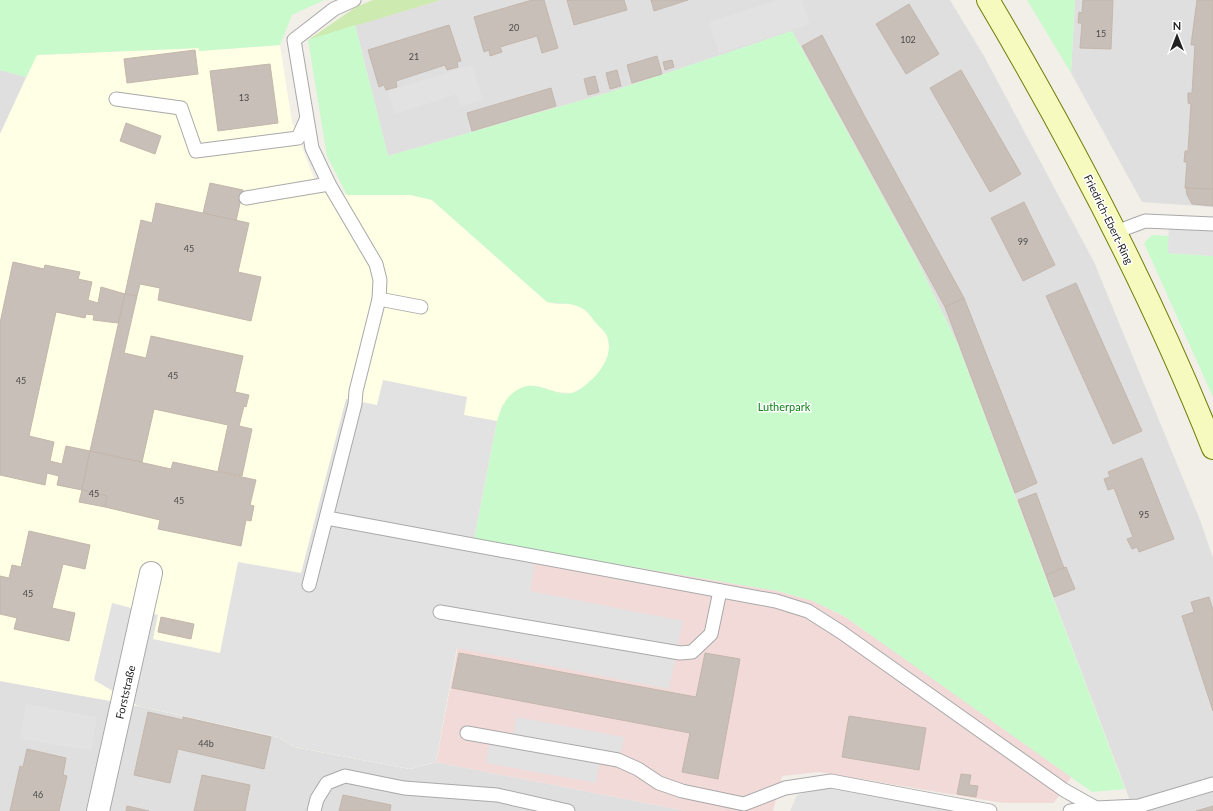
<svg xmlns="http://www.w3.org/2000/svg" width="1213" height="811" font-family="Lato,sans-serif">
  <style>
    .residential { fill: #e0dfdf }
    .commercial { fill: #f2dad9 }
    .education { fill: #ffffe5 }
    .grass { fill: #cdebb0 }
    .park { fill: #c8facc }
    .parking { fill: #e2e2e2 }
    .building { fill: #c7bfb8; stroke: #c4b6ab }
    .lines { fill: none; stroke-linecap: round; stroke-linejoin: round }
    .service-casing { stroke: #a9a9a9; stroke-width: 15 }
    .minor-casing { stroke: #a9a9a9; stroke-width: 24 }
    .secondary-casing { stroke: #707d05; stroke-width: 24 }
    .service { stroke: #fff; stroke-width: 13 }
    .minor { stroke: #fff; stroke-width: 22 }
    .secondary { stroke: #f7fabf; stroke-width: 22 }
    .labels { text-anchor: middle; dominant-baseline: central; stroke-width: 3; stroke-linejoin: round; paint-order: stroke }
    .number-label { font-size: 9px; fill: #4b4948 }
    .street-label { font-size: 11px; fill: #222; stroke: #fff }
    .park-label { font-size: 11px; fill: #0c8416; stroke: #fff }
  </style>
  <rect width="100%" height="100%" fill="#f2efe9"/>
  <g class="residential">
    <polygon points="441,0 950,0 984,56 1094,262 1200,520 1213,558 1213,811 1134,811 958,345 916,258 792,31 607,93 388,156 355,25"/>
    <polygon points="1075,0 1213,0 1213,207 1142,202 1071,73"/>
    <polygon points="0,70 26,77 0,134"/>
    <polygon points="0,681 138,706 278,737 294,747 410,769 436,762 686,811 0,811"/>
  </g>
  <polygon class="commercial" points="537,551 778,591 813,601 844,616 1072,776 1054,803 1003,803 819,772 782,776 773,811 686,811 436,762 470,580"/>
  <polygon class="education" points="280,45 292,122 319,191 347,195 411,195 432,200 547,302 556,304 573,304 585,310 607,335 609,347 608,357 598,374 585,386 572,393 557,392 538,386 502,405 474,539 470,580 436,762 410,769 294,747 278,737 138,706 0,681 0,134 37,55 199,48 200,51"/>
  <polygon class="grass" points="373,0 441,0 308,40 356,7"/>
  <g class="park">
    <polygon points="0,0 324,0 292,15 280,45 199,51 199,48 37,55 26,77 0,70"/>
    <polygon points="1027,0 1075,0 1071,73"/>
    <path d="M355,25L388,156L607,93L792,31L916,258L958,345L1125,789L1092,792L844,616L813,601L778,591L474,540L497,421C502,406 506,395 521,388C538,380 555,397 572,393C578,392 586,385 590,381C602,371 614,352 607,336C605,331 599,326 595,322C592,318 589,313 585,310C573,301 560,305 547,302L432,200L411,195H347L327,156L308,40Z"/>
    <polygon points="1152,235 1169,236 1168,253 1213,256 1213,397 1144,243"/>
  </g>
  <g class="parking">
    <polygon points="777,0 802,0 810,24 719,53 709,22"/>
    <polygon points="472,65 483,99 461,106 457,94 395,114 388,91"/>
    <polygon points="1169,219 1213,221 1213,256 1168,253"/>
    <polygon points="383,380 467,397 464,415 497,421 474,540 537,551 530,591 683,621 669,689 457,648 436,762 410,769 294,747 278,737 138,706 94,680 112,603 158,615 153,639 220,653 238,562 301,573 346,399 377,405"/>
    <polygon points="26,704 97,717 91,751 20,739"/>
    <polygon points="516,717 624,737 619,762 600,759 596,783 486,763 491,732 513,736"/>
    <polygon points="830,787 951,811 790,811 797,795"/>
  </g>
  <g class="building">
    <polygon points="532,0 544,0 558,48 542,53 537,36 500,47 502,52 490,56 489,50 484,52 474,17"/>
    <polygon points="567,0 624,0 627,10 574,25"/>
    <polygon points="651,0 688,0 654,11"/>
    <polygon points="1083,0 1113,0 1111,49 1080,48 1082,23 1078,23 1079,12 1082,13"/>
    <polygon points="1197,0 1213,0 1213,189 1185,188 1187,162 1184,162 1185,151 1188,151 1191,104 1188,103 1188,93 1192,93 1195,45 1191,45"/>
    <polygon points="909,4 939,54 906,74 876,24"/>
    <polygon points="449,25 461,61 457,62 458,67 447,70 445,65 396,81 397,87 386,90 384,85 379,87 368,50"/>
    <polygon points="822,35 864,115 964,298 945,307 802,46"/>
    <polygon points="195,50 198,74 127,83 124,59"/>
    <polygon points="657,56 662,74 632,83 627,65"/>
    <polygon points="672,60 674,67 665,70 663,62"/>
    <polygon points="270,64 278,123 218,131 210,71"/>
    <polygon points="617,70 621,86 610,89 606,73"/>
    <polygon points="961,70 1021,174 990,192 930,88"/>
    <polygon points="595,76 599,92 588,95 584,79"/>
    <polygon points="551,88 556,106 472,131 467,113"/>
    <polygon points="126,123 161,136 155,154 120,141"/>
    <polygon points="210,183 243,190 236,221 203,213"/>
    <polygon points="1186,188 1213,189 1213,206 1192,204 1187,195"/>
    <polygon points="1024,202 1055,265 1023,281 991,218"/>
    <polygon points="156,203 249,223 238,272 261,277 251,321 158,300 160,288 140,284 137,296 125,294 141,220 152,223"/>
    <polygon points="13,262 44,269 45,265 80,272 78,279 92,282 88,300 98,303 101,287 125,294 118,323 93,320 94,315 86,314 85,318 56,312 29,436 54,442 50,461 62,464 66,446 90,451 82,490 57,485 59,476 47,473 45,485 0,475 0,323"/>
    <polygon points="1076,283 1142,431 1113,444 1046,296"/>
    <polygon points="125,294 137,296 124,353 146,358 151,336 243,356 235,392 249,395 246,407 244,406 239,426 252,429 242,476 218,471 228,425 154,409 142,462 90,451"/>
    <polygon points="964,298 1037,483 1015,493 945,307"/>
    <polygon points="90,451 171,469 173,462 256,480 250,505 254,506 251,521 246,520 241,546 158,529 160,520 105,507 107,496 82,490"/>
    <polygon points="1142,458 1174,539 1139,552 1137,547 1132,549 1127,539 1133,537 1114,488 1108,490 1104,479 1110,477 1108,472"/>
    <polygon points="82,490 107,496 105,507 79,502"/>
    <polygon points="1036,493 1064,568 1046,575 1018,500"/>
    <polygon points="29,531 90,545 85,569 63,564 52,608 75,613 69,641 14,629 17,618 0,614 0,576 9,578 12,565 21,567"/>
    <polygon points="1066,567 1075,589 1054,597 1046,575"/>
    <polygon points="1209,597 1213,610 1213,711 1182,616 1194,612 1191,602"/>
    <polygon points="161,617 194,624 191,639 158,632"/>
    <polygon points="459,653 696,697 705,653 740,659 718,779 682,772 690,733 452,688"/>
    <polygon points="148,712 183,720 183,717 271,737 264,769 178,749 170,783 134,775"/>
    <polygon points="849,716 926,728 919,770 842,757"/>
    <polygon points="27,749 66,758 63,775 67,776 59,811 10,811 20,766 23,767"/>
    <polygon points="961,774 971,775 969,785 978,786 976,797 957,794"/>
    <polygon points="202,775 250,785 245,811 194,811"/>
    <polygon points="343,795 391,805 390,811 339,811"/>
    <polygon points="127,806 149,811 126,811"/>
    <polygon points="1213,806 1213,811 1196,811"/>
  </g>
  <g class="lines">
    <g class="service-casing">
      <g id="service">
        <polyline points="116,99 181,108 196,151 298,138 306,120"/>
        <polyline points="246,198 329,184"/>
        <polyline points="1116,232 1145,221 1213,224"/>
        <polyline points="379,299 421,307"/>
        <polyline points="327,518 776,601 808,611 841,632 1064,790 1096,808"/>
        <polyline points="309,585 355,404 356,391 379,299 380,280 376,264 329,184 312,148 294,40 334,9 354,0"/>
        <polyline points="440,612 680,653 692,652 711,634 720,591"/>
        <polyline points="467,733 618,760 638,769 659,783 682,791 744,804 785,788 831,781 990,811"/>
        <polyline points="314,811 317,799 327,783 345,776 404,788 497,795 568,811"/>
        <polyline points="1070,811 1096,808 1139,806 1213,784"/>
      </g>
    </g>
    <g class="minor-casing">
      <polyline id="minor" points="98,811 151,573"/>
    </g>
    <g class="secondary-casing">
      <path id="secondary" d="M988,0C1073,144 1151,292 1213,448"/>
    </g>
    <use href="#service" class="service"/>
    <use href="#minor" class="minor"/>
    <use href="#secondary" class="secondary"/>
  </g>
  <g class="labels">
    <g class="number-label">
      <text x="514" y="27">20</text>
      <text x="1101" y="33">15</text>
      <text x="908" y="39">102</text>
      <text x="414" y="56">21</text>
      <text x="244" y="97">13</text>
      <text x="1023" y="241">99</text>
      <text x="189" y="248">45</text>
      <text x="173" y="375">45</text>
      <text x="21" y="380">45</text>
      <text x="94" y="493">45</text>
      <text x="179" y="500">45</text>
      <text x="1144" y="514">95</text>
      <text x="28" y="593">45</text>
      <text x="206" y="743">44b</text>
      <text x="38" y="794">46</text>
    </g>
    <g class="street-label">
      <text transform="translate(1109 219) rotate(64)">Friedrich-Ebert-Ring</text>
      <text transform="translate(125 692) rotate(-77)">Forststraße</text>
    </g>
    <g class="park-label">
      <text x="784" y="406">Lutherpark</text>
    </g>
  </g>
  <g transform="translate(1177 36)" stroke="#ffffff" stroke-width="3" paint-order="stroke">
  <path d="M0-3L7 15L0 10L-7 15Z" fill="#222222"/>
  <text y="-6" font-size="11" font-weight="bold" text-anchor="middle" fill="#222222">N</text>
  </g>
</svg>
